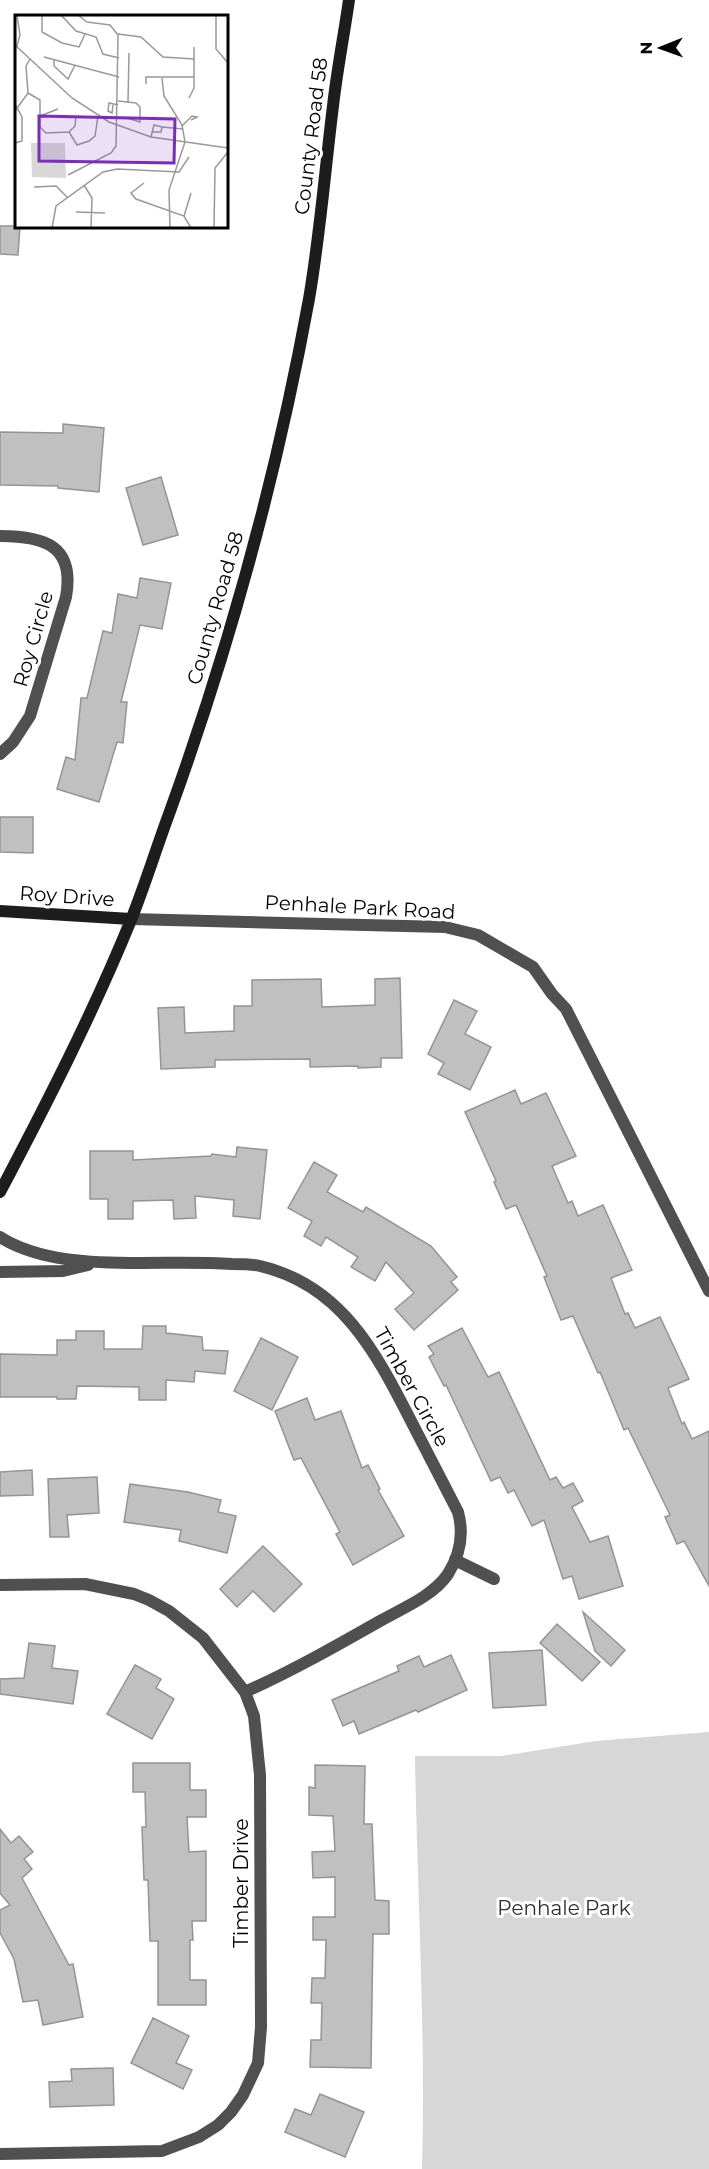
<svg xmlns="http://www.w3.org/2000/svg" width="709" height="2169" font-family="Montserrat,sans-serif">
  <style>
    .green { fill: #d7d7d7 }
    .building { fill: #c0c0c0; stroke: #949494; stroke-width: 1.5 }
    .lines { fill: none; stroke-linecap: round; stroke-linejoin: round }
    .street { stroke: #505050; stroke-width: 12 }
    .secondary { stroke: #1d1d1d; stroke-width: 12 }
    .labels { text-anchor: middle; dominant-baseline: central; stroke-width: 6; stroke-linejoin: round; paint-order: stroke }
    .street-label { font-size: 20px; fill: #000; stroke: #fff }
    .park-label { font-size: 20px; fill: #2e2e2e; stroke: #fff }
    .inset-road { fill: none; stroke: #999; stroke-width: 1.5 }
    .view { fill: #7b2cbf; fill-opacity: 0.15; stroke: #7b2cbf; stroke-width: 3 }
    .inset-edge { fill: none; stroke: #000; stroke-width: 3 }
  </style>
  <rect width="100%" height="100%" fill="#fff"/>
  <path class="green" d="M709,1732V2169H422C426,2031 417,1893 415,1756H501L596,1741Z"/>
  <g class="building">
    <polygon points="0,226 20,226 18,255 0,254"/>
    <polygon points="63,424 104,428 99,492 58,488 58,486 0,485 0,432 63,433"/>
    <polygon points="161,477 178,535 143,545 126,488"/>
    <polygon points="140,578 171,583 162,629 140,625 121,702 127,702 123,743 117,742 99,802 57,789 66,757 75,760 81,698 87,698 103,631 112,633 118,594 137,598"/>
    <polygon points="0,817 33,817 33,853 0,852"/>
    <polygon points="400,978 402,1058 381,1058 381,1067 358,1068 358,1066 310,1067 310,1059 215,1060 215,1067 161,1069 158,1008 184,1007 185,1033 234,1031 234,1006 252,1006 252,980 321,979 322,1007 375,1005 375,979"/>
    <polygon points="454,1000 477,1011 465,1034 491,1047 470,1090 438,1074 444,1063 428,1054"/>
    <polygon points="515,1090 521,1104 546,1093 576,1156 552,1166 568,1203 572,1201 578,1216 603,1205 632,1270 611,1278 625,1314 628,1313 635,1328 660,1317 689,1379 668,1388 682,1424 684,1422 692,1439 709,1431 709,1586 684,1541 677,1544 665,1517 670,1515 628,1428 624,1430 600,1372 598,1373 573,1316 561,1320 544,1277 547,1276 516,1205 506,1209 494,1182 496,1181 465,1112"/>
    <polygon points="237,1147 267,1150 260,1219 233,1216 234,1200 195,1196 196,1218 174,1219 173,1200 133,1201 133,1219 108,1219 108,1199 90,1199 90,1151 133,1151 133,1160 211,1156 212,1154 236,1157"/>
    <polygon points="314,1162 337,1175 327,1192 363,1212 366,1207 431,1246 457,1277 451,1282 458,1290 414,1330 395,1309 414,1293 386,1262 375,1281 351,1267 358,1257 326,1237 321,1246 304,1236 312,1221 288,1208"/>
    <polygon points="143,1326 166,1326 166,1333 202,1337 203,1350 228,1351 225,1374 195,1371 194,1382 166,1380 166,1400 139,1400 139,1387 77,1386 76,1399 57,1399 57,1397 0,1397 0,1354 57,1355 57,1340 76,1340 76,1331 104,1331 104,1349 142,1349"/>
    <polygon points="462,1328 488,1377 499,1372 550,1480 556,1477 563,1488 573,1483 583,1501 572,1507 590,1542 608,1536 623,1586 579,1599 572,1576 563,1579 544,1520 532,1526 514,1490 508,1493 500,1477 491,1481 446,1385 444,1386 429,1357 434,1354 428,1346"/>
    <polygon points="261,1338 298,1357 272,1410 234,1391"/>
    <polygon points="307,1398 315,1420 341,1411 362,1468 368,1465 380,1489 378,1490 404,1536 353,1565 336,1534 340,1532 301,1458 294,1460 275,1411"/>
    <polygon points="32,1470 33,1495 0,1496 0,1472"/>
    <polygon points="97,1477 99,1513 67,1515 69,1537 50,1537 48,1479"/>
    <polygon points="130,1484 188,1492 221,1500 218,1512 236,1516 227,1553 179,1541 181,1530 124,1522"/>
    <polygon points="263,1546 302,1584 274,1612 253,1591 237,1607 220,1589"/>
    <polygon points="583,1612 625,1650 611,1666 595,1651"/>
    <polygon points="557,1624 600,1662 582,1681 540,1643"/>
    <polygon points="29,1643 55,1646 52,1668 78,1671 73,1704 0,1694 0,1679 24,1678"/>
    <polygon points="542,1650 546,1705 493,1708 489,1653"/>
    <polygon points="451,1655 467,1690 418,1712 416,1710 359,1734 354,1721 343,1726 332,1700 399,1671 397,1666 419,1656 424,1667"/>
    <polygon points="135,1665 161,1679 156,1688 174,1699 152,1739 107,1714"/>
    <polygon points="133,1763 190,1763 190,1790 206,1790 206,1817 187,1817 189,1852 206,1851 206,1921 192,1921 193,1940 190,1940 190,1980 206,1980 206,2005 158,2005 158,1941 150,1941 148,1880 144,1880 142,1827 146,1827 145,1792 133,1792"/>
    <polygon points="315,1765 365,1766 364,1824 372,1824 375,1900 389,1901 389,1934 373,1934 371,2068 310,2067 311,2040 321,2040 322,2003 311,2003 312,1978 325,1978 326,1940 313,1940 313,1917 335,1917 335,1877 313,1878 312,1852 335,1851 333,1816 309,1815 309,1787 315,1788"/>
    <polygon points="0,1829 11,1843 19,1836 33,1852 24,1859 32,1869 22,1878 69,1965 73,1964 83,2017 43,2025 38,2000 23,2002 14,1959 0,1933 0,1910 10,1905 0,1893"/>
    <polygon points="153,2018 189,2036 176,2063 192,2070 183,2089 131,2063"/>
    <polygon points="113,2068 114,2105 50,2107 49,2082 72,2081 71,2069"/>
    <polygon points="320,2094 364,2112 345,2157 285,2132 295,2109 311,2115"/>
  </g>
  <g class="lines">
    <g class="street">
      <path d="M0,536C45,536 75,546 66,597L30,716L13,742L0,754"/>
      <polyline points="131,919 445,927 478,935 533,967 552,994 566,1009 709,1291"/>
      <path d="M0,1237C39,1262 96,1263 141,1263C172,1263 202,1262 232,1264C241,1264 251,1264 260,1266C341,1285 375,1351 410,1419C426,1450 442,1481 458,1512C464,1534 460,1555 448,1574C433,1596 403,1608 380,1621C336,1646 292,1671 245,1692"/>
      <polyline points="0,1272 63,1271 88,1265"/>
      <polyline points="455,1560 494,1579"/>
      <polyline points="0,1585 85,1584 134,1594 149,1600 169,1611 203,1638 245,1692 254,1716 260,1775 261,2027 258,2063 243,2095 231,2112 218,2125 199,2137 162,2151 0,2154"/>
    </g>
    <g class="secondary">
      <polyline points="0,911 131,919"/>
      <path d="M0,1192C47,1103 93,1013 131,920C145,885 156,849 169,814C230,646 277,474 309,299C320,235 325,170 333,106C337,70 344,35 349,0"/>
    </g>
  </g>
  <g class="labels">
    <g class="street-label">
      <text transform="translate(311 136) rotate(-83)">County Road 58</text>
      <text transform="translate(215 608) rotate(-74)">County Road 58</text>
      <text transform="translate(33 639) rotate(-74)">Roy Circle</text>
      <text transform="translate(67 896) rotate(4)">Roy Drive</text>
      <text transform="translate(360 907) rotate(3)">Penhale Park Road</text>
      <text transform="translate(412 1387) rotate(61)">Timber Circle</text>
      <text transform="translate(241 1883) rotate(-90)">Timber Drive</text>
    </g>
    <g class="park-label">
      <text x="564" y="1908">Penhale Park</text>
    </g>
  </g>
  <g transform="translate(15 15)">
    <rect width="213" height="213" fill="#fff"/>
    <path d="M16,128H50L51,163L17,162Z" fill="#d7d7d7"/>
    <path class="inset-road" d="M27,0V17L47,28L64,32L70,19M46,0L61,16L81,22L88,39L104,43M201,0V34L213,48M103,19L126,22L148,42L179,44M0,30L57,83L94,107L136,122L213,133M2,31L5,20L2,0M29,42L104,62M39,45V51L53,64L60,50M147,63L149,81L167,110L170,127L154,175L155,213M131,69V62H179M13,78L25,85V112L31,118L54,117L60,111L61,101M174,83L179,73V32M103,86L121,88L125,92V107L112,103M113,87L114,38M0,89L7,102V126L0,128M98,90L97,98L93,96L94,88L103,90M0,96L13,78L11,51L15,44M25,101L43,94M167,111L177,101L182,102L176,105M147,112L168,114M54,117L62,130L74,126L80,121L83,101M136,122L139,110L147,112L146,117H138M53,160L96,138L101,131L103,20L95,10L72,7L63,0M129,168L116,178L121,184L169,201L176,213M69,170L77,183L76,213M19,172L41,171L52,182M61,197L90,198M169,201L176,178M37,213L41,191L88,157L102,154L164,157L174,142M199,213L200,153L213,137"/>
    <path class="view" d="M24,101L160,104L159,148L24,146Z"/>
    <rect width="213" height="213" class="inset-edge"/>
  </g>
  <g transform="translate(661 48) rotate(269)" stroke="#ffffff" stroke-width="4.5" paint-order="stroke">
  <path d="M0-4.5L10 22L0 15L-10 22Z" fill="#000000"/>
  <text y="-9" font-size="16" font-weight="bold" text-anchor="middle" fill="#000000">N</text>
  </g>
</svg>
